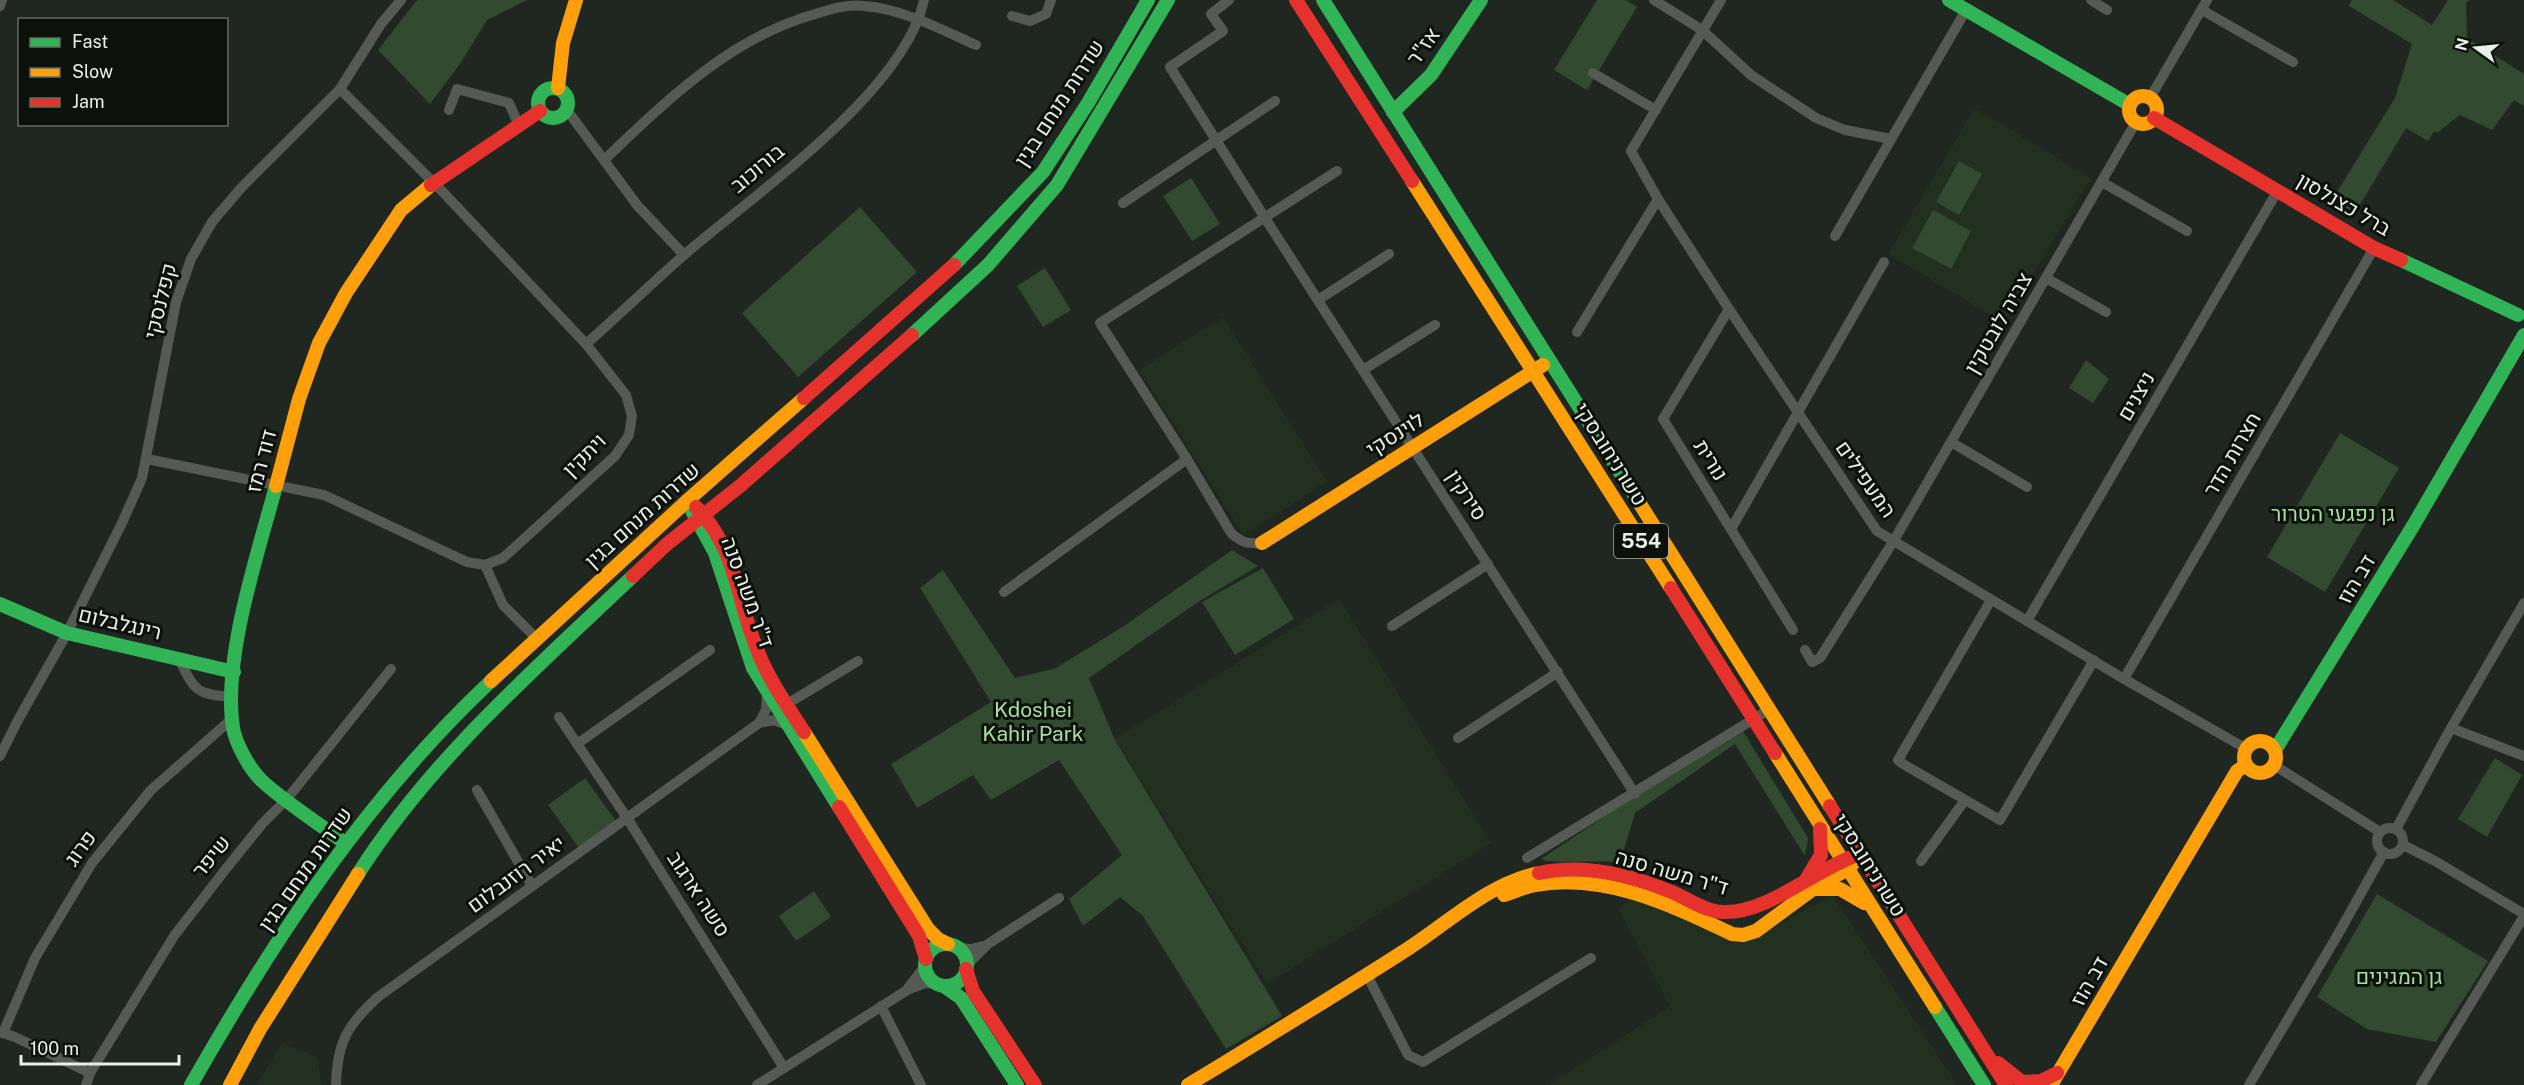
<svg xmlns="http://www.w3.org/2000/svg" width="2524" height="1085" font-family="'Public Sans',Heebo,sans-serif">
  <style>
    .built { fill: #21301f }
    .green { fill: #324b30 }
    .lines { fill: none; stroke-linecap: round; stroke-linejoin: round }
    .street { stroke: #555a54; stroke-width: 10 }
    .fast { stroke: #30b455; stroke-width: 14 }
    .slow { stroke: #ff9f0a; stroke-width: 14 }
    .jam { stroke: #e5322d; stroke-width: 14 }
    .labels { text-anchor: middle; dominant-baseline: central; stroke-width: 6; stroke-linejoin: round; paint-order: stroke }
    .shield { fill: #0c110b; stroke: #a6ada5; stroke-width: 1.5 }
    .shield-label { font-size: 20px; font-weight: bold; fill: #e8f0e7 }
    .street-label { font-size: 21px; fill: #e8f0e7; stroke: #0c110b }
    .park-label { font-size: 21px; fill: #a6dfa0; stroke: #0c110b }
  </style>
  <rect width="100%" height="100%" fill="#202620"/>
  <g class="built">
    <polygon points="1975,108 2091,178 2004,323 1888,254"/>
    <polygon points="1223,317 1327,482 1243,535 1139,370"/>
    <polygon points="1339,599 1491,843 1267,984 1115,739"/>
    <polygon points="1833,896 1957,1085 1549,1085 1670,1006 1618,908 1633,897 1735,940 1750,941 1815,904"/>
    <polygon points="282,1043 318,1057 321,1085 256,1085"/>
  </g>
  <g class="green">
    <polygon points="417,0 527,0 487,20 460,64 430,104 378,50"/>
    <polygon points="1597,0 1626,0 1637,7 1587,90 1554,70"/>
    <polygon points="2352,0 2393,0 2432,25 2448,0 2469,0 2466,3 2467,38 2524,74 2524,106 2514,100 2492,130 2460,115 2438,132 2434,131 2428,141 2406,128 2355,213 2332,200 2395,98 2412,44 2349,6"/>
    <polygon points="1959,161 1982,174 1959,215 1936,202"/>
    <polygon points="1191,178 1220,224 1192,241 1163,196"/>
    <polygon points="860,207 917,272 798,377 742,313"/>
    <polygon points="1933,210 1971,231 1951,269 1912,248"/>
    <polygon points="1045,268 1071,310 1043,327 1017,286"/>
    <polygon points="2086,360 2109,379 2093,403 2069,388"/>
    <polygon points="2340,433 2399,468 2325,592 2267,557"/>
    <polygon points="1232,550 1258,566 1198,602 1089,678 1115,740 1282,1016 1226,1049 1143,916 1120,897 1083,926 1069,899 1122,855 1059,760 991,800 973,775 917,808 891,764 991,702 920,588 943,570 1015,678 1056,668 1124,626"/>
    <polygon points="1263,568 1294,619 1235,655 1202,602"/>
    <path d="M1740,726L1808,838L1805,856L1735,744L1635,813L1620,863C1601,859 1551,865 1541,859Z"/>
    <polygon points="2495,758 2522,775 2487,837 2458,819"/>
    <polygon points="585,778 616,821 579,848 548,805"/>
    <polygon points="814,891 831,917 796,941 779,916"/>
    <polygon points="2377,894 2488,961 2436,1042 2367,1029 2317,997"/>
  </g>
  <g class="lines">
    <g class="street">
      <polyline points="1229,0 1211,14 1223,31 1170,67 1265,218 1635,794"/>
      <polyline points="1654,0 1702,30 1751,75 1816,118 1845,130 1891,139"/>
      <polyline points="1721,0 1631,151 1658,199 1729,309 1877,531 2124,679 2245,748"/>
      <polyline points="2091,0 2107,10"/>
      <polyline points="0,6 2,0"/>
      <polyline points="2202,10 2293,62"/>
      <polyline points="1012,16 1030,21 1046,14 1051,0"/>
      <polyline points="1593,73 1656,110"/>
      <polyline points="2150,98 2207,0"/>
      <polyline points="449,110 457,89 509,103 519,126"/>
      <polyline points="567,110 637,205 684,255"/>
      <path d="M604,160C667,100 730,38 815,14C831,9 847,4 864,6C903,9 940,29 976,45"/>
      <polyline points="2102,182 2187,231"/>
      <polyline points="1123,203 1275,101"/>
      <polyline points="1835,236 1966,10"/>
      <polyline points="2046,278 2106,312"/>
      <polyline points="1318,300 1389,254"/>
      <polyline points="1729,309 1663,419 1793,630"/>
      <polyline points="1577,332 1658,199"/>
      <path d="M586,344C619,315 651,284 684,255C754,194 904,93 924,0"/>
      <polyline points="1363,370 1435,325"/>
      <polyline points="1951,442 2027,487"/>
      <polyline points="147,459 324,495 467,562 485,565 503,558 615,456 629,435 632,416 626,395 586,344 441,190 340,89"/>
      <polyline points="1731,529 1884,262"/>
      <path d="M1262,543C1248,544 1242,543 1231,533L1187,459L1100,323L1337,171"/>
      <polyline points="485,565 503,605 537,639"/>
      <polyline points="1004,592 1187,459"/>
      <polyline points="1991,600 1898,760 1903,764 2000,820 2094,660"/>
      <polyline points="2027,621 2278,190"/>
      <polyline points="1392,626 1488,564"/>
      <polyline points="1805,650 1812,662 1820,658 1893,542 2136,122"/>
      <path d="M179,659C195,691 195,694 232,697"/>
      <polyline points="2124,679 2374,248"/>
      <polyline points="787,704 858,661"/>
      <polyline points="559,717 627,818 784,1068"/>
      <polyline points="759,723 774,720 787,725"/>
      <polyline points="2451,728 2524,756"/>
      <polyline points="1458,738 1558,672"/>
      <polyline points="577,744 710,650"/>
      <polyline points="0,756 18,720 67,633 122,523 142,478 176,302 191,259 212,222 241,188 340,89 381,24 401,0"/>
      <polyline points="2274,765 2380,832"/>
      <polyline points="477,790 532,886"/>
      <circle cx="2390" cy="841" r="13"/>
      <polyline points="2396,829 2451,728 2524,603"/>
      <polyline points="2403,845 2435,861 2524,914"/>
      <polyline points="1527,858 1770,709"/>
      <polyline points="1921,861 1965,800"/>
      <polyline points="959,948 971,949 983,946"/>
      <polyline points="967,965 988,944 1059,898"/>
      <polyline points="1367,975 1408,1055 1423,1062 1591,958"/>
      <polyline points="908,988 925,966"/>
      <polyline points="881,1006 921,1085"/>
      <polyline points="0,1032 15,1037 90,1073"/>
      <polyline points="3,1033 35,958 92,863 151,790 233,718"/>
      <polyline points="86,1085 90,1073 174,936 225,870 262,824 287,799 391,669"/>
      <path d="M336,1085C337,1043 347,1025 378,997L759,723L766,710L767,694"/>
      <polyline points="757,1085 909,989 926,983 937,984"/>
      <polyline points="2249,1085 2337,936 2384,852"/>
      <polyline points="2421,1085 2524,916"/>
    </g>
    <g class="fast">
      <polyline points="1323,0 1640,504"/>
      <polyline points="1949,0 2130,105"/>
      <circle cx="553" cy="103" r="15"/>
      <polyline points="1393,112 1431,75 1481,0"/>
      <polyline points="2401,260 2518,315"/>
      <polyline points="954,265 1043,172 1088,103 1148,0"/>
      <polyline points="912,335 988,265 1057,185 1168,0"/>
      <path d="M276,486C258,553 222,660 233,728C236,744 249,768 261,780C283,801 320,824 345,843"/>
      <polyline points="692,511 715,553 753,668 839,807"/>
      <polyline points="0,604 67,633 234,672"/>
      <polyline points="2275,750 2413,526 2524,335"/>
      <path d="M358,874C431,759 535,669 633,576"/>
      <circle cx="946" cy="965" r="21"/>
      <polyline points="944,986 961,998 1017,1085"/>
      <polyline points="1935,1007 1984,1085"/>
      <path d="M191,1085C274,939 367,797 491,681"/>
    </g>
    <g class="slow">
      <polyline points="558,88 563,43 576,0"/>
      <circle cx="2143" cy="110" r="14"/>
      <polyline points="1412,181 1671,588"/>
      <polyline points="276,486 299,399 319,343 346,293 401,210 431,185"/>
      <polyline points="1640,504 1830,806"/>
      <polyline points="1262,543 1543,365"/>
      <polyline points="491,681 688,500 804,398"/>
      <polyline points="804,732 928,929 938,939 948,944"/>
      <circle cx="2260" cy="757" r="16"/>
      <polyline points="1775,753 1935,1007"/>
      <polyline points="1813,889 1840,889 1864,903"/>
      <path d="M1504,895C1514,892 1524,887 1535,885C1604,872 1671,905 1732,934L1743,935L1756,931L1813,889L1848,869L1856,860"/>
      <polyline points="230,1085 260,1029 358,874"/>
      <path d="M1188,1085C1262,1040 1336,995 1409,948C1450,921 1490,883 1539,873"/>
      <polyline points="2051,1085 2237,771 2246,765"/>
    </g>
    <g class="jam">
      <polyline points="1296,0 1412,181"/>
      <polyline points="2154,118 2374,248 2401,260"/>
      <polyline points="431,185 540,111"/>
      <polyline points="804,398 954,265"/>
      <path d="M696,507C737,549 736,598 757,649C768,679 787,705 804,732"/>
      <polyline points="633,576 667,544 740,486 912,335"/>
      <polyline points="1671,588 1775,753"/>
      <polyline points="1830,806 2006,1085"/>
      <polyline points="839,807 919,936 926,959"/>
      <path d="M1539,873C1584,863 1631,875 1672,892C1688,899 1705,911 1723,912C1768,914 1816,868 1860,854"/>
      <polyline points="1807,878 1821,855 1820,829"/>
      <polyline points="966,969 973,991 1035,1085"/>
      <polyline points="1998,1063 2022,1082 2041,1081 2057,1073"/>
    </g>
  </g>
  <g class="labels">
    <rect class="shield" x="1614" y="524" width="54" height="34" rx="4.5"/>
    <g class="shield-label">
      <text x="1641" y="541">554</text>
    </g>
    <g class="street-label">
      <text transform="translate(1423 46) rotate(-54)">אז"ר</text>
      <text transform="translate(1059 103) rotate(-57)">שדרות מנחם בגין</text>
      <text transform="translate(757 168) rotate(-40)">בורוכוב</text>
      <text transform="translate(2344 204) rotate(30)">ברל כצנלסון</text>
      <text transform="translate(160 301) rotate(-76)">קפלנסקי</text>
      <text transform="translate(1998 323) rotate(-60)">צביה לובטקין</text>
      <text transform="translate(2136 396) rotate(-60)">ניצנים</text>
      <text transform="translate(1395 434) rotate(-32)">לוינסקי</text>
      <text transform="translate(1611 454) rotate(58)">טשרניחובסקי</text>
      <text transform="translate(2232 454) rotate(-60)">חצרות הדר</text>
      <text transform="translate(584 455) rotate(-45)">ויתקין</text>
      <text transform="translate(1711 460) rotate(58)">נורית</text>
      <text transform="translate(261 461) rotate(-75)">דוד רמז</text>
      <text transform="translate(1866 479) rotate(55)">המעפילים</text>
      <text transform="translate(1467 495) rotate(57)">סירקין</text>
      <text transform="translate(642 515) rotate(-42)">שדרות מנחם בגין</text>
      <text transform="translate(2356 579) rotate(-59)">דב הוז</text>
      <text transform="translate(748 592) rotate(70)">ד"ר משה סנה</text>
      <text transform="translate(120 623) rotate(13)">רינגלבלום</text>
      <text transform="translate(80 848) rotate(-54)">פרוג</text>
      <text transform="translate(211 856) rotate(-51)">שיפר</text>
      <text transform="translate(1870 865) rotate(58)">טשרניחובסקי</text>
      <text transform="translate(305 869) rotate(-55)">שדרות מנחם בגין</text>
      <text transform="translate(1672 872) rotate(16)">ד"ר משה סנה</text>
      <text transform="translate(516 874) rotate(-36)">יאיר רוזנבלום</text>
      <text transform="translate(699 894) rotate(57)">סשה ארגוב</text>
      <text transform="translate(2089 981) rotate(-60)">דב הוז</text>
    </g>
    <g class="park-label">
      <text x="2333" y="513">גן נפגעי הטרור</text>
      <text x="1033" y="709">Kdoshei<tspan x="1033" dy="24">Kahir Park</tspan></text>
      <text x="2399" y="976">גן המגינים</text>
    </g>
  </g>
  <rect x="18" y="18" width="210" height="108" fill="#0c110b" stroke="#646a63" stroke-width="1.5"/>
  <rect x="30" y="38" width="30" height="9" fill="#30b455" stroke="#646a63" stroke-width="1.5"/>
  <text x="72" y="48" font-size="18" fill="#e8f0e7">Fast</text>
  <rect x="30" y="68" width="30" height="9" fill="#ff9f0a" stroke="#646a63" stroke-width="1.5"/>
  <text x="72" y="78" font-size="18" fill="#e8f0e7">Slow</text>
  <rect x="30" y="98" width="30" height="9" fill="#e5322d" stroke="#646a63" stroke-width="1.5"/>
  <text x="72" y="108" font-size="18" fill="#e8f0e7">Jam</text>
  <g transform="translate(2476 48) rotate(285)" stroke="#0c110b" stroke-width="4.5" paint-order="stroke">
  <path d="M0-4.5L10 22L0 15L-10 22Z" fill="#e8f0e7"/>
  <text y="-9" font-size="16" font-weight="bold" text-anchor="middle" fill="#e8f0e7">N</text>
  </g>
  <path d="M21 1055v9h158v-9" fill="none" stroke="#e8f0e7" stroke-width="3"/>
  <text x="30" y="1055" font-size="18" fill="#e8f0e7" stroke="#0c110b" stroke-width="4.5" paint-order="stroke">100 m</text>
</svg>
